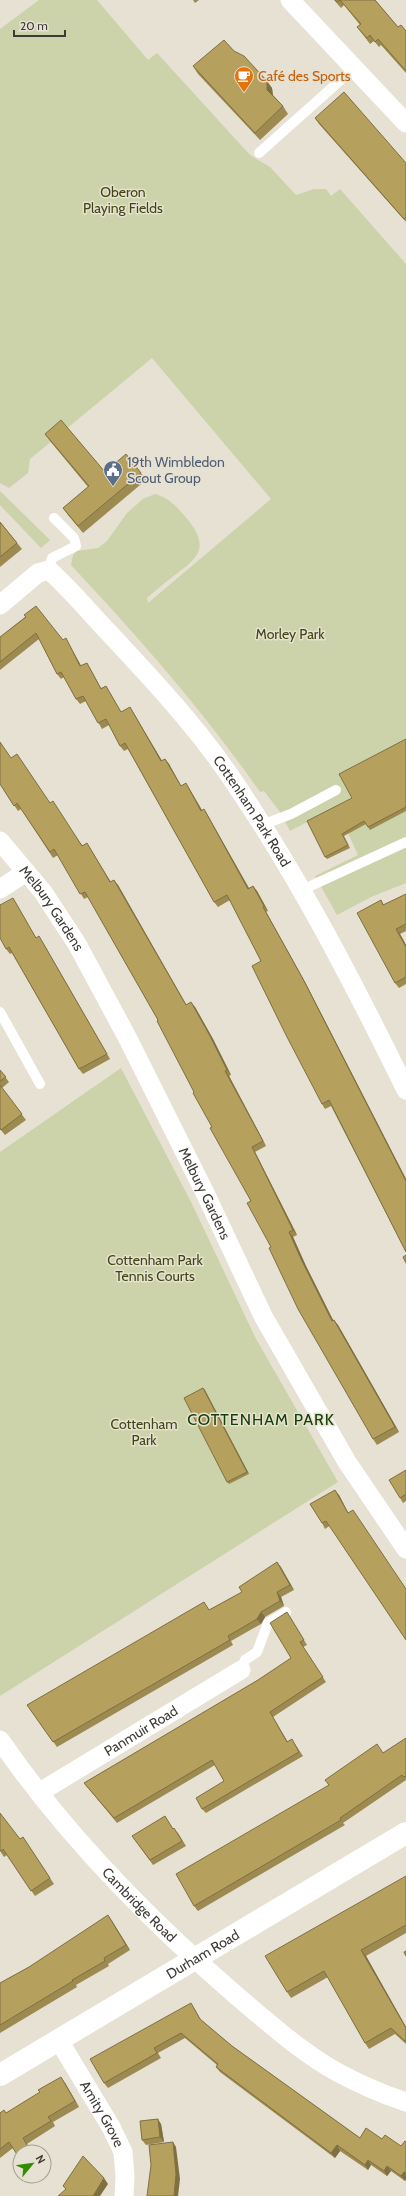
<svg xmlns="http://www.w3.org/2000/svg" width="406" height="2196" font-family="Cabin,sans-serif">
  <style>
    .green { fill: #ccd2a9 }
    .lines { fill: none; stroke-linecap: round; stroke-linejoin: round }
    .service { stroke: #fff; stroke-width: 10 }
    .minor { stroke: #fff; stroke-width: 19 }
    .secondary { stroke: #fff; stroke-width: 22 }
    .wall { fill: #9d8a51 }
    .shaded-wall { fill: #7f7042 }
    .building { fill: #b6a05e; stroke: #7f7042 }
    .labels { text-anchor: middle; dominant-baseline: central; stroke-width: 3; stroke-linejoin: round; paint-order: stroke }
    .food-label { font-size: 14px; fill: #c56008; stroke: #e6e1d2; text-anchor: start }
    .park-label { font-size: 14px; fill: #414613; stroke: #e6e1d2 }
    .service-label { font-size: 14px; fill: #4e5e75; stroke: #e6e1d2; text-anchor: start }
    .street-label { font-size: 14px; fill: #3e3b36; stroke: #e6e1d2 }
    .quarter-label { font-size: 16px; letter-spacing: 1px; fill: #154104; stroke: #e6e1d2 }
  </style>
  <rect width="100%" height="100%" fill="#e6e1d2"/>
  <g class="green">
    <path d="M39,0H97L148,60L157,53L250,155L270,167L296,195L314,189H326L331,196L340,189L406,264V883L371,897L337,915L315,876L358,855L336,807L290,831L280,812L264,791L260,792C202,709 139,638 71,565L73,555L77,551L98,548L107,541L127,513L143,499L155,494C170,498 178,508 188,520C212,550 195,560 171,578C163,584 155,591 147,598L148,603L271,499L152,358L30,459L28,473L9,488L0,483V29Z"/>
    <polygon points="0,491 50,540 41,548 0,505"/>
    <polygon points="121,1068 192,1204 255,1337 338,1482 0,1696 0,1152"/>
  </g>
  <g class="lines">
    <g class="service">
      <polyline points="259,153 353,69"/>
      <polyline points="49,570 52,558 76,546 74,538 54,518"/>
      <polyline points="262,825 291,814 336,790"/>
      <polyline points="302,890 406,842"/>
      <polyline points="0,1012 40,1084"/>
      <polyline points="241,1670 245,1660 257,1652 268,1623 286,1612"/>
    </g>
    <g class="minor">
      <polyline points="290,0 406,123"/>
      <path id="s1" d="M0,605L38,573L49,570C71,590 90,613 111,635C153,680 195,725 230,776C298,875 353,982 406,1090"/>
      <path id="s2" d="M0,841L43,892L77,944L127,1037L206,1195L263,1316L347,1462L406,1549"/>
      <polyline points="0,889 26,872"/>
      <path id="s3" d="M0,1740C66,1836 150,1921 238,1997C269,2023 301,2052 337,2072C359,2084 382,2094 406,2102"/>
      <path id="s4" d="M40,1792L241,1670"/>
      <path id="s5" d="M58,2039L111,2127L123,2152L125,2176L124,2196"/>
    </g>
    <path class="secondary" id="s6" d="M0,2075L406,1833"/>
  </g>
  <g class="wall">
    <polygon points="193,0 199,0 195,3"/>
    <polygon points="334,0 375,0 398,27 406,31 406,73 381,45 379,47 374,41 370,44 357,27 360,25 344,5 341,8"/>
    <polygon points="234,51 272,88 273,95 283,106 288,114 260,140 198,74 193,66"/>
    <polygon points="315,118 406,163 406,222 319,124"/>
    <polygon points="45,434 105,472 141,473 146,480 83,533 68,515 63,508 88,487 50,441"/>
    <polygon points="0,522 22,549 0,567"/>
    <polygon points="25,617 69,644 81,666 90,668 101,688 106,686 121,712 133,712 162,761 165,759 169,764 181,786 189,788 202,810 207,814 249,888 253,886 257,891 268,911 266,912 306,984 406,1179 406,1252 331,1106 325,1109 322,1104 261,961 230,900 218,907 214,902 128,749 124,751 120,746 109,725 102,729 86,701 80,704 76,699 64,677 61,679 57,674 39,639 0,670 0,637"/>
    <polygon points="406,739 406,811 370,830 366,824 344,836 350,848 327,859 325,857 352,798"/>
    <polygon points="11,758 50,803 82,845 90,848 110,882 118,885 186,1004 195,1007 213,1039 231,1075 229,1076 266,1146 255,1152 297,1235 293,1237 306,1266 333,1320 338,1325 399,1432 377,1445 373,1439 271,1247 251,1201 212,1127 158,1020 88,897 84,899 58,855 53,858 21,809 18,811 0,784"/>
    <polygon points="406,894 406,931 400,934 406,945 406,984 399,988 395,983 381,900 384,905"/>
    <polygon points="16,903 36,938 42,941 110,1059 83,1074 79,1069 12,953 10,954 6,949"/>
    <polygon points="0,1070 9,1082 2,1088 26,1120 5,1135 0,1129"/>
    <polygon points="203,1388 249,1474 229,1484 227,1482"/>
    <polygon points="406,1470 406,1501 403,1503 400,1498"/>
    <polygon points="339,1495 348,1513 325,1529 322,1523"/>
    <polygon points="277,1562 294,1590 281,1597 284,1606 265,1617 261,1624 231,1641 233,1645 57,1747 27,1705 209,1610 242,1592"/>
    <polygon points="290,1617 307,1645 303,1647 326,1682 273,1717 288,1742 295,1744 303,1756 206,1813 202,1809 224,1781 215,1765 117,1823 84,1783 258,1680 291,1658"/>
    <polygon points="406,1738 406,1780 343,1823 345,1825 198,1911 194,1906 383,1753"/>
    <polygon points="4,1819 20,1839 23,1837 54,1884 35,1896 7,1855 4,1857 0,1851"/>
    <polygon points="168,1821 173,1829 178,1833 186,1846 153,1865 132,1836"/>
    <polygon points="406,1876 406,1933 366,1956 406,2027 406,2044 395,2034 369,2049 365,2043 328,1977 291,1998 287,1992"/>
    <polygon points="112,1921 130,1950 108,1964 109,1966 76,1985 77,1987 0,2033 0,1983"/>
    <polygon points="194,2008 201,2020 232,2046 360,2138 382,2139 401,2146 406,2142 406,2179 405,2181 391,2171 387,2176 371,2165 368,2170 340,2151 335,2158 220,2072 216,2067 217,2065 185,2038 158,2053 161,2058 108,2088 104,2083"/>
    <polygon points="65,2083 79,2107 53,2122 55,2126 27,2144 32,2152 20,2152 13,2148 0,2158 0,2113 6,2113"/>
    <polygon points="161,2124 164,2142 146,2145 142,2140"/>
  </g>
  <g class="shaded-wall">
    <polygon points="267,81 272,88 273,97 267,90"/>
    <polygon points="66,638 69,644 84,671 80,666"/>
    <polygon points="130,707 133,712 165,766 161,761"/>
    <polygon points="165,759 169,764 184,791 181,786"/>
    <polygon points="186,783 189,788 205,816 201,811"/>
    <polygon points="204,809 207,814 252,894 248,889"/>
    <polygon points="87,843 90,848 114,887 110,882"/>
    <polygon points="114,880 118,885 189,1010 186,1005"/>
    <polygon points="253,886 257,891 268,911 264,906"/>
    <polygon points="263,907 266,912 306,984 406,1179 406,1181"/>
    <polygon points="396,929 400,934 406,945 406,947"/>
    <polygon points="39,936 42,941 110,1059 107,1054"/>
    <polygon points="191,1002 195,1007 213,1039 231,1075 227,1070"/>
    <polygon points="225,1071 229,1076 266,1146 263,1141"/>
    <polygon points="252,1147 255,1152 297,1235 293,1230"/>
    <polygon points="289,1232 293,1237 306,1266 336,1326 332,1321 302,1261"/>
    <polygon points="334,1320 338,1325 399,1432 395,1427"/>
    <polygon points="203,1388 205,1390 249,1474 247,1472"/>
    <polygon points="335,1490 339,1495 351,1518 348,1513"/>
    <polygon points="277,1562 281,1567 294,1590 290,1585"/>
    <polygon points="277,1592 281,1597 284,1606 280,1601"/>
    <polygon points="261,1612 265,1617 261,1624 257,1619"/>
    <polygon points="108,1915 112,1921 130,1950 126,1945"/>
    <polygon points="361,1950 366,1956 406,2027 406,2028"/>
    <polygon points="61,2077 65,2083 79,2107 75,2101"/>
    <polygon points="158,2119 161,2124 164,2142 160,2137"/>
    <polygon points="173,2142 176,2147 180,2179 178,2196 174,2196"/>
    <polygon points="337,2145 340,2151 335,2158 331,2153"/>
    <polygon points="368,2160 371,2165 368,2170 365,2165"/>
    <polygon points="387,2166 391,2171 387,2176 384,2171"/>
    <polygon points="404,2172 406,2174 406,2179 405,2181 401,2176"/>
    <polygon points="104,2178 108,2184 100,2196 93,2196"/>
  </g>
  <g class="building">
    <polygon points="335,0 340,0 337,2"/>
    <polygon points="340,0 375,0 398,27 401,25 406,31 406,71 378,39 375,42 370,35 367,38 357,27 361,24"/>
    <polygon points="224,40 234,51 244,56 267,81 267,90 283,106 255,133 193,66"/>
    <polygon points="344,92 406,163 406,217 404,219 315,118"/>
    <polygon points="61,420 105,472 126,454 141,473 78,526 63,508 89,486 45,434"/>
    <polygon points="0,522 17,543 0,557"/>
    <polygon points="36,606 63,640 66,638 80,666 87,663 101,689 106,686 121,712 130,707 161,761 165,759 181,786 186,783 201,811 204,809 248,889 253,886 264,906 263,907 303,979 406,1181 406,1252 329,1100 322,1104 287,1037 252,966 261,961 227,895 214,902 125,743 120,746 106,719 98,723 83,696 76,699 61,672 57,674 36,633 0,662 0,637 26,617 24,615"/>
    <polygon points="406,739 406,807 368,827 364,821 342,834 348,845 325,857 307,821 352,798 339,774"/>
    <polygon points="0,742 11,758 17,754 50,803 53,801 82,846 87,843 110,882 114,880 186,1005 191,1002 209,1034 227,1070 225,1071 263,1141 252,1147 293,1230 289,1232 302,1261 332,1321 334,1320 395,1427 373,1439 298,1309 269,1248 271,1247 247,1203 251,1201 210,1128 212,1127 193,1093 194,1092 157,1021 158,1020 85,892 80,894 54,849 50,852 17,803 14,806 0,784"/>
    <polygon points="406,894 406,924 396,929 406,947 406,977 395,983 357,913 381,900 383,905"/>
    <polygon points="13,898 36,938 39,936 107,1054 79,1069 9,947 6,949 0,938 0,905"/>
    <polygon points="0,1070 6,1077 0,1081"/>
    <polygon points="0,1085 22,1114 1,1130 0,1128"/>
    <polygon points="406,1255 406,1263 403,1257"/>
    <polygon points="203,1388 247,1472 227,1482 184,1398"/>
    <polygon points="406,1470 406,1494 400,1498 389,1480"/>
    <polygon points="335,1490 348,1513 353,1510 406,1589 406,1640 326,1521 322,1523 310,1504"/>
    <polygon points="277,1562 290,1585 277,1592 280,1601 261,1612 257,1619 228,1636 230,1640 53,1742 27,1705 204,1602 209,1610 242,1592 239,1587"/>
    <polygon points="287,1612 304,1640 300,1642 323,1677 270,1712 287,1742 292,1739 299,1752 202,1809 196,1798 224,1781 212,1760 114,1818 84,1783 258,1680 291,1658 270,1623"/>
    <polygon points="406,1738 406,1776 404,1777 402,1775 340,1818 341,1820 194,1906 176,1874 329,1785 325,1780 377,1744 383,1753"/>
    <polygon points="0,1813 20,1839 23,1837 50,1878 31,1891 3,1849 1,1851 0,1850"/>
    <polygon points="165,1816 173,1829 174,1828 182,1841 150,1860 132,1836"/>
    <polygon points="406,1876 406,1925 361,1950 406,2028 406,2042 391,2028 365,2043 324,1971 287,1992 265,1956"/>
    <polygon points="108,1915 126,1945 104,1958 105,1961 72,1980 73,1981 0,2025 0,1983 29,1967"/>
    <polygon points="406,1951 406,1956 404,1952"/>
    <polygon points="191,2003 200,2019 232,2046 360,2138 366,2128 382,2139 385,2135 401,2146 405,2141 406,2142 406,2173 404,2172 401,2176 387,2166 384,2171 368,2160 365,2165 337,2145 331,2153 216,2067 218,2064 181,2033 154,2048 157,2053 104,2083 90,2059"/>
    <polygon points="61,2077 75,2101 48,2117 51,2121 23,2138 31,2152 20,2152 20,2159 9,2142 0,2149 0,2113 4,2110 6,2113 40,2092 38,2090"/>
    <polygon points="158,2119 160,2137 142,2140 140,2121"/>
    <polygon points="173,2142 176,2174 174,2196 147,2196 151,2165 149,2145"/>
    <polygon points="83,2156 104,2178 93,2196 58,2196 66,2189 63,2186"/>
  </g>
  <defs>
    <g id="cafe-pin" transform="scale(1)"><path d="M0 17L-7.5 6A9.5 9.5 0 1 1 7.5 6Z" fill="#e8710a" stroke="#e6e1d2"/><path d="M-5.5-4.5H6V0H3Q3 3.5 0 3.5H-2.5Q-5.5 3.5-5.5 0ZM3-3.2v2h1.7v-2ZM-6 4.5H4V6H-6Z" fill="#fff"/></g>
    <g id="civic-pin" transform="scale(1)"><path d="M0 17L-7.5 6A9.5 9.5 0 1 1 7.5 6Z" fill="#5c6f8a" stroke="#e6e1d2"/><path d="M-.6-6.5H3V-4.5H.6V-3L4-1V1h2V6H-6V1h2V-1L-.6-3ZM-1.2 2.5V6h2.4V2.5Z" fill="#fff"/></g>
  </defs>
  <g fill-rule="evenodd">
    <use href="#cafe-pin" x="244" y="76"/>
    <use href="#civic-pin" x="113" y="470"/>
  </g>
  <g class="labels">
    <g class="food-label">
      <text x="258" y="76">Café des Sports</text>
    </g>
    <g class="park-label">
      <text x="123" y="192">Oberon<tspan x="123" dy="16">Playing Fields</tspan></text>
      <text x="290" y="634">Morley Park</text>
      <text x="155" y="1260">Cottenham Park<tspan x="155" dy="16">Tennis Courts</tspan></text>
      <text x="144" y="1424">Cottenham<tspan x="144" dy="16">Park</tspan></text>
    </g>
    <g class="service-label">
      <text x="127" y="462">19th Wimbledon<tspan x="127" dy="16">Scout Group</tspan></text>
    </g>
    <g class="street-label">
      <text stroke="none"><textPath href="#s1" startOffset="377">Cottenham Park Road</textPath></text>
      <text stroke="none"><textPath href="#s2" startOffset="85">Melbury Gardens</textPath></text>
      <text stroke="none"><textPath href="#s2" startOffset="409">Melbury Gardens</textPath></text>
      <text stroke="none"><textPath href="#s4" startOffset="118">Panmuir Road</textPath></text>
      <text stroke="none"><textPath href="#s3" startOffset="216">Cambridge Road</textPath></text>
      <text stroke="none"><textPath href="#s6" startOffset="236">Durham Road</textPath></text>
      <text stroke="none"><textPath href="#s5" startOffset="87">Amity Grove</textPath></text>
    </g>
    <g class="quarter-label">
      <text x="261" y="1419">COTTENHAM PARK</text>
    </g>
  </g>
  <g transform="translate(32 2164) rotate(61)"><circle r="19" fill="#e6e1d2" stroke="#a39f94"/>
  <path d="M0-3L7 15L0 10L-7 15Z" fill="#318e00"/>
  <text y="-6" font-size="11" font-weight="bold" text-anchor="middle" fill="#3e3b36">N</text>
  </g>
  <path d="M14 30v6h51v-6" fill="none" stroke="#3e3b36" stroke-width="2"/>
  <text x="20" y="30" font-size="12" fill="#3e3b36" stroke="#e6e1d2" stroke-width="3" paint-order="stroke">20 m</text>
</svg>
